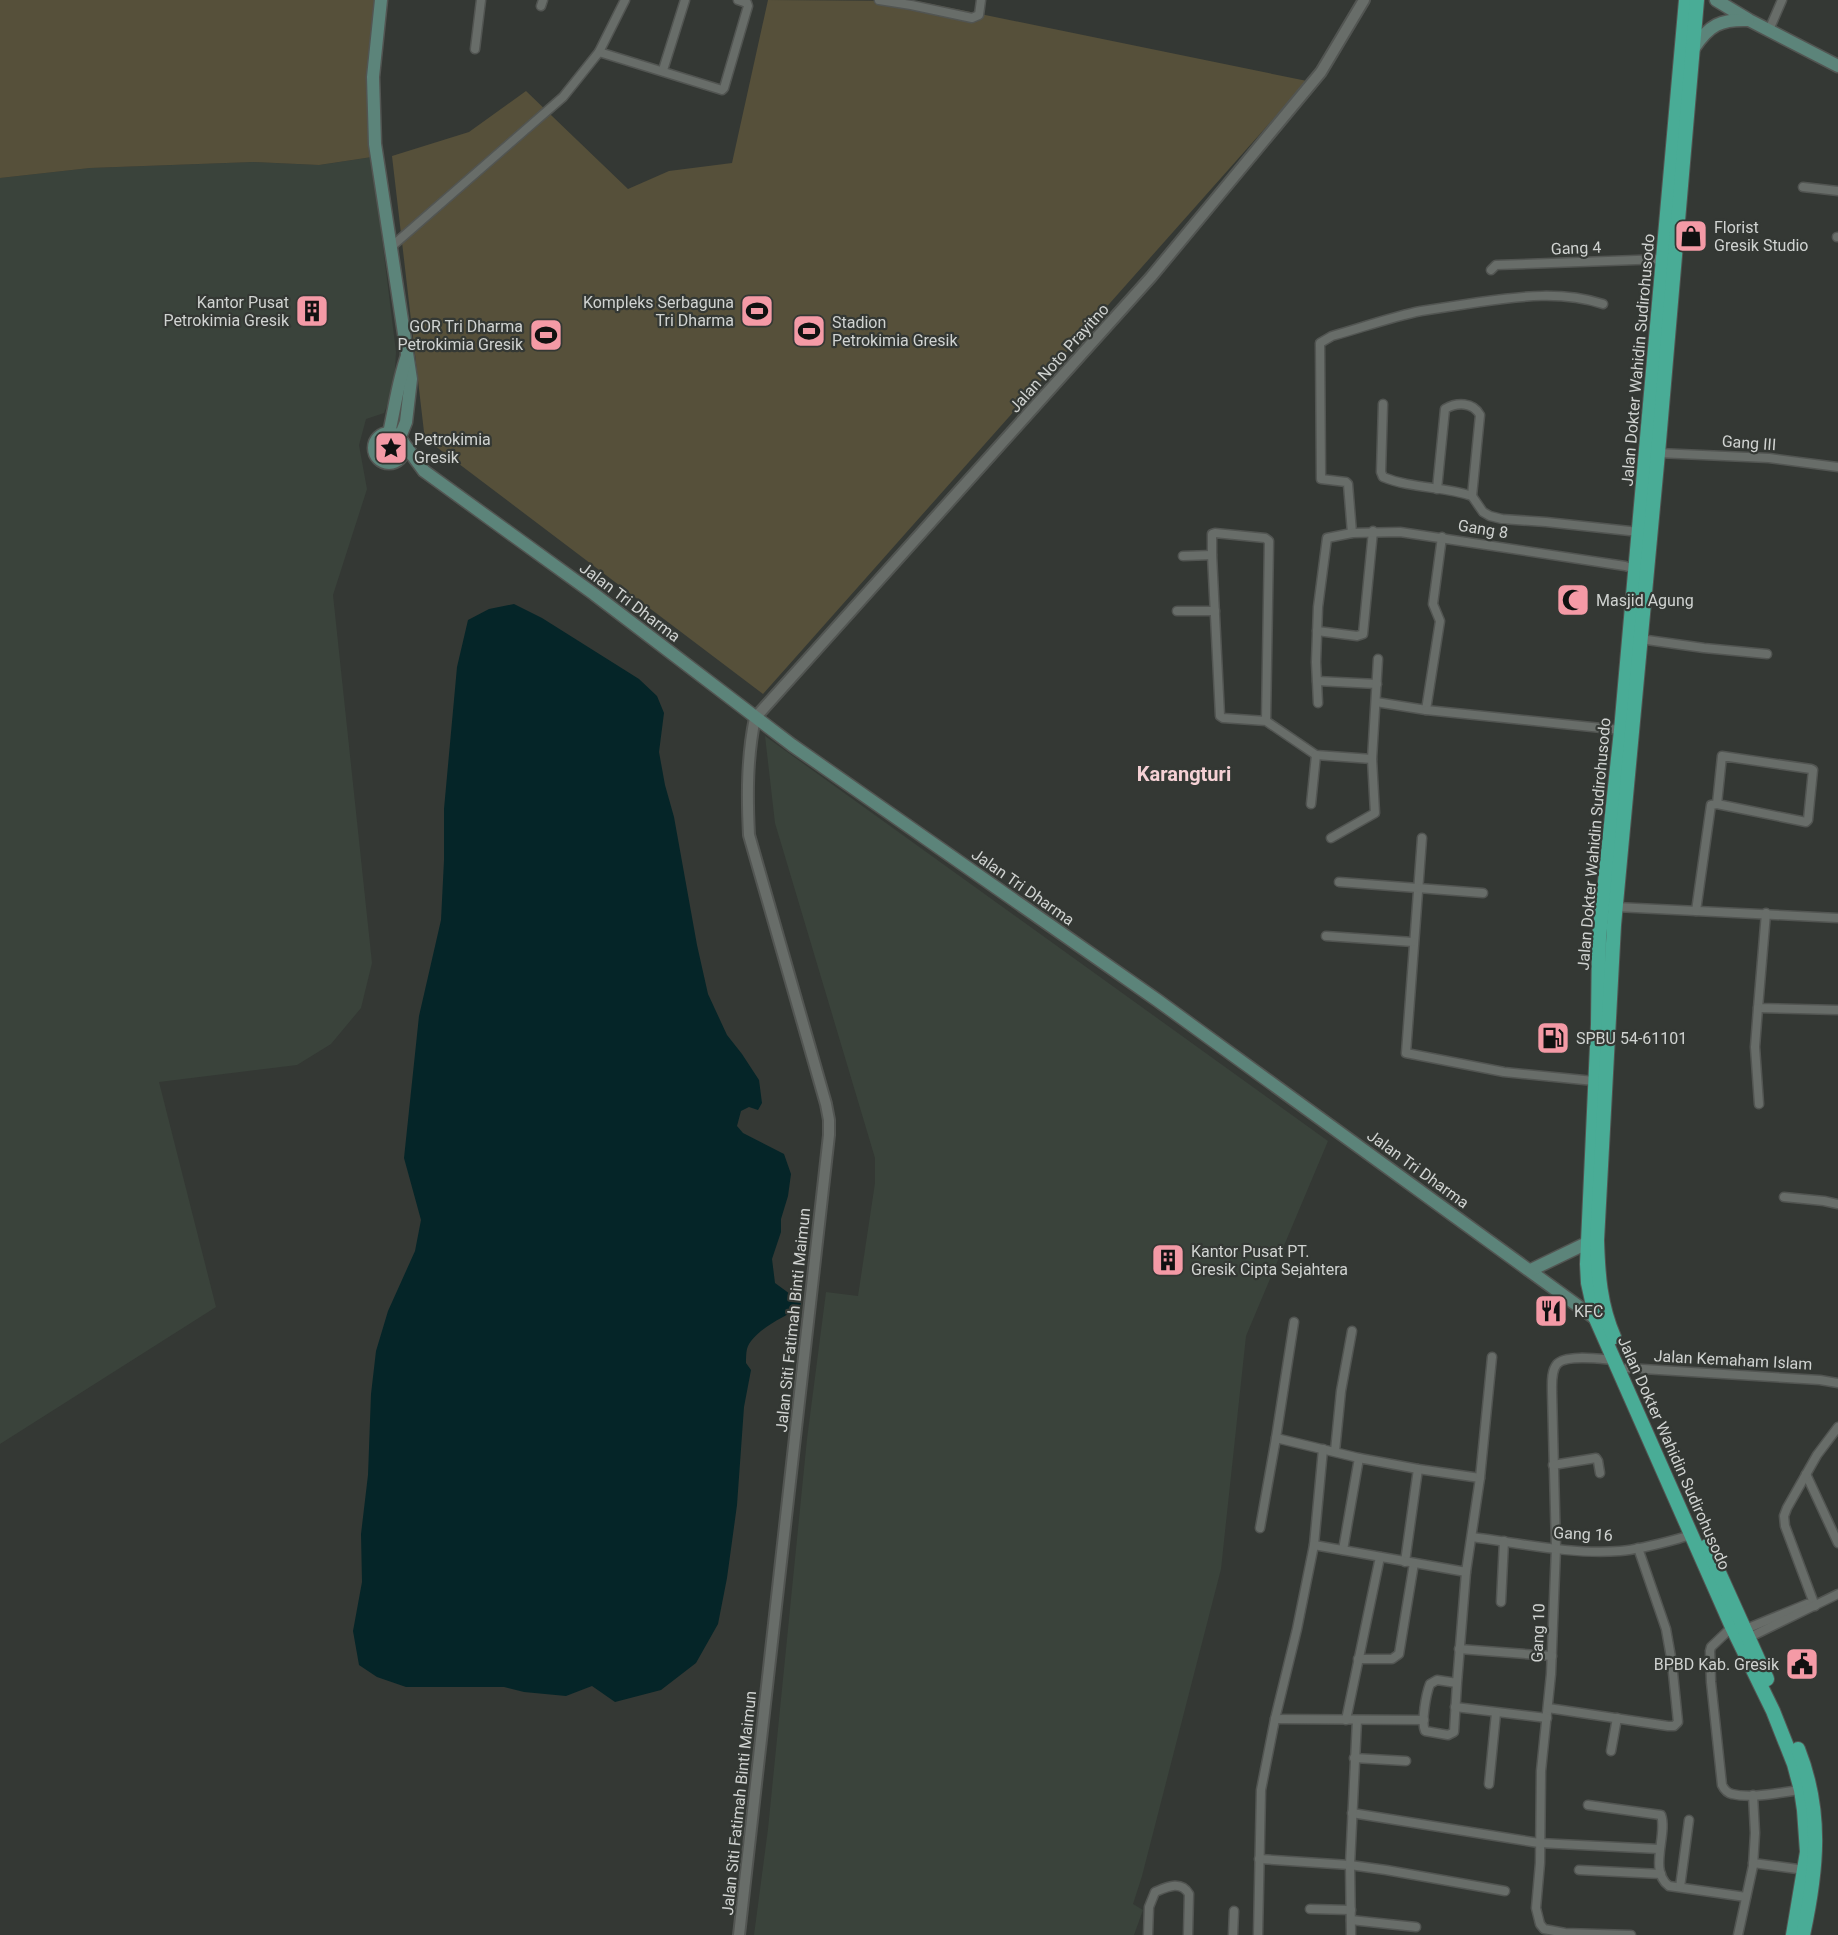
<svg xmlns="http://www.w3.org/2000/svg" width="1838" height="1935" font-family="Roboto,sans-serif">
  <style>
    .built { fill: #3a433b }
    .green { fill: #56503a }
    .water { fill: #052528 }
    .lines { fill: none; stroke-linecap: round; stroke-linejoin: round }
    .minor-casing { stroke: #525552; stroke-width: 11 }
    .tertiary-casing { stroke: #525552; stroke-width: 14 }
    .secondary-casing { stroke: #525552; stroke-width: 15 }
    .trunk-casing { stroke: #525552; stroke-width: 16 }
    .minor { stroke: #686d69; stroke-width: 8 }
    .tertiary { stroke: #686d69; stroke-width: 10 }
    .secondary { stroke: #5c847a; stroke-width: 12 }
    .trunk { stroke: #49ac96; stroke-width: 14 }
    .labels { text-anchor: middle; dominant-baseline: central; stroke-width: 4.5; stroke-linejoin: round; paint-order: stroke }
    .poi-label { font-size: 16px; fill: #d0d3d1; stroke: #343834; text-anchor: start }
    .street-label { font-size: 16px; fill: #d0d3d1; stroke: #343834 }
    .quarter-label { font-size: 20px; font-weight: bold; fill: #f5d1d5; stroke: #343834 }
  </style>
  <rect width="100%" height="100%" fill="#343834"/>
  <g class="built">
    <polygon points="372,157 396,352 394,389 384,413 366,419 359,445 367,489 333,595 372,963 361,1008 331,1044 297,1065 159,1082 216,1307 0,1444 0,178 90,168 253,162 319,165"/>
    <polygon points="765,736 1328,1141 1246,1336 1221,1569 1142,1876 1133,1904 1143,1910 1134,1935 754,1935 768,1829 807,1439 826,1292 858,1296 875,1183 875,1158 775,823"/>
  </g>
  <g class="green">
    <polygon points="0,0 375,0 372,157 319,165 253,162 90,168 0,178"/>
    <polygon points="768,0 917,1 1307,81 763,694 426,439 424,432 392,156 469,132 526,91 628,189 669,171 732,163"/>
  </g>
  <path class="water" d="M514,604L542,618L639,679L657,696L664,713L659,752L665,785L674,817L697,945L708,994L727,1035L742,1054L759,1080L762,1103L758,1110L749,1107L741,1111L737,1126L743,1133L784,1154L791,1174L788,1196L781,1219V1232L772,1259L775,1283L801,1302L800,1308C785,1316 752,1331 747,1349C746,1353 746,1359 746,1363L751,1370L744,1407L737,1505L727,1578L718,1624L696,1663L661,1690L615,1702L592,1686L566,1696L524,1692L504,1687H406L377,1677L359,1665L353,1631L362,1582L361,1534L368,1475L371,1394L376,1351L388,1311L415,1251L421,1220L404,1158L419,1016L441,920L444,860V809L457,667L468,620L489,609Z"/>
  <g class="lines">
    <g class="minor-casing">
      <g id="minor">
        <polyline points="879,0 911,5 972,18 979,15 981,0"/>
        <polyline points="541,6 543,0"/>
        <polyline points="1769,30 1782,0"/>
        <polyline points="475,49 481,0"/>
        <polyline points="599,52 722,90 724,88 748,6 747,3 738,0"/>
        <polyline points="663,70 685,0"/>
        <polyline points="1803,187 1838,191"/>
        <polyline points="1837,237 1838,237"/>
        <polyline points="391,247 563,97 599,52 625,0"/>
        <polyline points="1491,270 1496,265 1664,259"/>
        <path d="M1383,404L1381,472L1383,477C1412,489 1443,486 1472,496L1483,512L1490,516L1502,519L1546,522L1639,532"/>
        <polyline points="1658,453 1769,458 1838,467"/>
        <path d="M1437,489L1445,409C1457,402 1473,402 1480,415L1472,496"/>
        <path d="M1352,533L1348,484L1346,482L1321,479L1320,343L1332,336C1361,328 1391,317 1421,311C1440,308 1460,305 1480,302C1522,296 1562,291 1603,304"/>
        <polyline points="1183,556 1212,555"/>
        <polyline points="1177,611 1215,611"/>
        <polyline points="1317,631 1357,636 1363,634 1373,531"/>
        <polyline points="1640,639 1704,648 1767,654"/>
        <polyline points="1317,681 1377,684"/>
        <polyline points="1376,702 1426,710 1440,621 1433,604 1442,537"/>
        <polyline points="1318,703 1316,662 1318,607 1327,538 1352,533 1400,532 1625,566 1635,569"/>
        <polyline points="1426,710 1621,730"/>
        <polyline points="1266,721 1269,541 1265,538 1215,533 1212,534 1212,555 1220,716 1223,718 1266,721 1316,755 1372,759"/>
        <polyline points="1311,804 1316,755"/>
        <polyline points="1331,838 1375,813 1372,759 1378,659"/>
        <polyline points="1422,838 1406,1053 1504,1072 1594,1081"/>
        <polyline points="1339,882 1483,893"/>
        <polyline points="1616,907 1838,918"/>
        <polyline points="1696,911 1711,805 1717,804 1806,822 1808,820 1813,770 1811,769 1722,756 1717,804"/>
        <polyline points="1766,913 1758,1008 1838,1010"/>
        <polyline points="1326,936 1413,942"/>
        <polyline points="1758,1008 1755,1047 1759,1104"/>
        <polyline points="1784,1197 1824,1201 1838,1204"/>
        <path d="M1614,1360C1601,1359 1566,1354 1557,1364C1551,1371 1552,1383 1552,1392L1556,1548L1551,1674L1541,1771L1540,1863L1536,1908L1540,1924L1544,1929L1565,1933L1631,1935"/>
        <polyline points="1627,1368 1820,1380 1838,1383"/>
        <polyline points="1276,1438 1359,1458"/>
        <polyline points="1335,1451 1341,1391 1352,1331"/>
        <polyline points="1553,1465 1596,1458 1598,1461 1600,1473"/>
        <polyline points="1806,1474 1838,1543"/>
        <polyline points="1260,1528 1276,1438 1294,1322"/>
        <path d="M1472,1537C1519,1543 1573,1555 1620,1551C1644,1549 1669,1541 1692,1535"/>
        <polyline points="1314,1545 1323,1449"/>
        <polyline points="1343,1550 1359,1458 1418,1469 1480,1478"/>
        <polyline points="1405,1562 1418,1469"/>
        <polyline points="1501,1602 1504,1541"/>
        <polyline points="1815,1606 1785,1526 1784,1516 1787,1508 1817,1455 1838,1427"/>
        <path d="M1732,1627L1711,1647L1710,1651L1711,1682L1722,1785C1724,1789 1727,1793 1732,1794C1752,1799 1781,1792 1801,1790"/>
        <polyline points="1741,1631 1807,1604"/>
        <polyline points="1744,1640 1838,1594"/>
        <polyline points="1459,1649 1552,1656"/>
        <polyline points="1358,1659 1392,1659 1399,1654 1414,1563"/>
        <path d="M1457,1683L1454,1732L1448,1735L1425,1731C1421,1722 1426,1694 1430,1684L1437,1680L1457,1683L1466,1572"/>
        <polyline points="1455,1707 1547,1718"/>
        <polyline points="1548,1708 1668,1726 1674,1726 1678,1722 1672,1663 1666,1629 1638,1548"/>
        <polyline points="1275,1719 1424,1720"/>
        <polyline points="1346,1720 1380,1557"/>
        <polyline points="1611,1751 1617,1718"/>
        <polyline points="1354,1758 1406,1761"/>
        <polyline points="1489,1784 1496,1713"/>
        <path d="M1588,1805L1661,1815C1668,1834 1648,1871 1669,1886L1746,1897"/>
        <polyline points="1352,1813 1539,1843 1659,1849"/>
        <polyline points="1259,1859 1350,1865 1386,1870 1505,1891"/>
        <polyline points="1753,1863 1805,1870"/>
        <polyline points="1579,1870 1661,1874"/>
        <polyline points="1680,1887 1689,1820"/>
        <polyline points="1310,1909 1351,1910"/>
        <polyline points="1351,1920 1416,1927"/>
        <path d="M1148,1935L1149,1907L1155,1892C1167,1887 1181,1880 1189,1894L1188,1935"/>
        <polyline points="1233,1935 1234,1911"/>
        <polyline points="1258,1935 1261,1790 1275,1719 1297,1629 1314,1545 1466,1572 1480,1478 1492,1357"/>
        <polyline points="1351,1935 1350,1865 1357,1720"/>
        <polyline points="1738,1935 1753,1866 1755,1833 1753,1795"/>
      </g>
    </g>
    <g class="tertiary-casing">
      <path id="tertiary" d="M739,1935L829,1135V1120L826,1104L749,835C747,795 747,757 755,718L1151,277L1321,72L1364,0"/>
    </g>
    <g class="secondary-casing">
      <g id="secondary">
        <polyline points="381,0 373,77 375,144 411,379 406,422 400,437"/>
        <polyline points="1716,0 1749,20 1838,66"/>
        <path d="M1694,48C1709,25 1721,19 1748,20"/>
        <path d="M389,433C395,407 398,381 407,356"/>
        <circle cx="389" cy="448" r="15"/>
        <polyline points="402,441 424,471 594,594 792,745 1157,1000 1596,1319 1600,1320"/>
        <polyline points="1531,1270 1587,1243"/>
      </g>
    </g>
    <g class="trunk-casing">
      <g id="trunk">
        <polyline points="1686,0 1621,730 1599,938 1598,1024 1587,1264 1588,1283 1596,1319 1732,1627 1773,1711 1794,1764 1801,1790 1804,1810 1807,1852 1793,1935"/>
        <path d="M1614,1337C1600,1305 1598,1274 1597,1240L1614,925L1658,453L1697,0"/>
        <polyline points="1707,1546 1767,1679"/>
        <path d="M1798,1749C1823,1812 1817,1870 1803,1935"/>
      </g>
    </g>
    <use href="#minor" class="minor"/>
    <use href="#tertiary" class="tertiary"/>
    <use href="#secondary" class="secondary"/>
    <use href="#trunk" class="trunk"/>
  </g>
  <defs>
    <g id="shop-square" transform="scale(1.725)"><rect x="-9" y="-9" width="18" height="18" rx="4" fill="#f49aa6" stroke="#343834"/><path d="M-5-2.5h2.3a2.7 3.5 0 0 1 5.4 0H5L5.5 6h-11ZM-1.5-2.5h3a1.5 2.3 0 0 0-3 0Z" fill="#111"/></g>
    <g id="building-square" transform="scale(1.725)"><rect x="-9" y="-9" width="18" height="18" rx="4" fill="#f49aa6" stroke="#343834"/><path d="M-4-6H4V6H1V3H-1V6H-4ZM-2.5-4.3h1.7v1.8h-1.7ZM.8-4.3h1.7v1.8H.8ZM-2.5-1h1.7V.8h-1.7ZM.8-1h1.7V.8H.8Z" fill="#111"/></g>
    <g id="stadium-square" transform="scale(1.725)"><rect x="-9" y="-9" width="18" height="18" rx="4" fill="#f49aa6" stroke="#343834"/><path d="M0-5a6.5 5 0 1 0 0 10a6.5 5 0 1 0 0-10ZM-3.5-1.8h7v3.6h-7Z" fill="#111"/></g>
    <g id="sight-square" transform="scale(1.725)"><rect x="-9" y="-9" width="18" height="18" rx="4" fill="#f49aa6" stroke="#343834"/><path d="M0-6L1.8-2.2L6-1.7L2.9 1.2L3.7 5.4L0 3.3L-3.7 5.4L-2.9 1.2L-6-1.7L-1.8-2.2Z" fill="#111"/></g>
    <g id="mosque-square" transform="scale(1.725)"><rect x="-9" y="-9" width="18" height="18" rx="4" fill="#f49aa6" stroke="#343834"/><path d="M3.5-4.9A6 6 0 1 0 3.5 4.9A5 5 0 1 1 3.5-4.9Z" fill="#111"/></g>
    <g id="fuel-square" transform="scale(1.725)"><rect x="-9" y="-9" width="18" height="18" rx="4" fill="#f49aa6" stroke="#343834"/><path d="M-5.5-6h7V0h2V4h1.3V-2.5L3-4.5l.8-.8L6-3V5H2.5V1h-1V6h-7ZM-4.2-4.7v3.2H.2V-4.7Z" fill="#111"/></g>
    <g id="restaurant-square" transform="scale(1.725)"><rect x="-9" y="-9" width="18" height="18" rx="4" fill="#f49aa6" stroke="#343834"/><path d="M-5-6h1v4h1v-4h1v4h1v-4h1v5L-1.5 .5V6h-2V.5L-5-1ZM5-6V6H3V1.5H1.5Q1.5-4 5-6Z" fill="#111"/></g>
    <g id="civic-square" transform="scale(1.725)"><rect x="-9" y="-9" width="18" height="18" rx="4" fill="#f49aa6" stroke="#343834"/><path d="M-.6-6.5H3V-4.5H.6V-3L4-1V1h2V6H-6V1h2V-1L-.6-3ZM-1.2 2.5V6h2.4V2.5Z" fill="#111"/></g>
  </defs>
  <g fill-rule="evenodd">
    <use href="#shop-square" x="1691" y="236"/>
    <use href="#building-square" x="312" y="311"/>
    <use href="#stadium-square" x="757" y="311"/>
    <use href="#stadium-square" x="809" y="331"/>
    <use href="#stadium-square" x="546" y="335"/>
    <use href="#sight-square" x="391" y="448"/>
    <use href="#mosque-square" x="1573" y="600"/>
    <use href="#fuel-square" x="1553" y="1038"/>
    <use href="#building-square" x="1168" y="1260"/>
    <use href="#restaurant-square" x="1551" y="1311"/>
    <use href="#civic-square" x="1802" y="1664"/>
  </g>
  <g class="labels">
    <g class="poi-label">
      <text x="1714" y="227">Florist<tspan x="1714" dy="18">Gresik Studio</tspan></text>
      <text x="289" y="302" text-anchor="end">Kantor Pusat<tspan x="289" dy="18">Petrokimia Gresik</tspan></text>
      <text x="734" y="302" text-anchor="end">Kompleks Serbaguna<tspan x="734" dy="18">Tri Dharma</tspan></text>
      <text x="832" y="322">Stadion<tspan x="832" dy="18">Petrokimia Gresik</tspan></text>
      <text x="523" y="326" text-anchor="end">GOR Tri Dharma<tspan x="523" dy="18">Petrokimia Gresik</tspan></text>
      <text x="414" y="439">Petrokimia<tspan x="414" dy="18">Gresik</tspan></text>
      <text x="1596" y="600">Masjid Agung</text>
      <text x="1576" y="1038">SPBU 54-61101</text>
      <text x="1191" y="1251">Kantor Pusat PT.<tspan x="1191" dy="18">Gresik Cipta Sejahtera</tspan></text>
      <text x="1574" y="1311">KFC</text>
      <text x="1779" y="1664" text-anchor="end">BPBD Kab. Gresik</text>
    </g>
    <g class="street-label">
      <text transform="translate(1576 248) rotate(-2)">Gang 4</text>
      <text transform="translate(1059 358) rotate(-48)">Jalan Noto Prayitno</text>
      <text transform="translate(1638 360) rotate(-85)">Jalan Dokter Wahidin Sudirohusodo</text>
      <text transform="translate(1749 443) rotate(4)">Gang III</text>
      <text transform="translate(1483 529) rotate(9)">Gang 8</text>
      <text transform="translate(630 602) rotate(37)">Jalan Tri Dharma</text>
      <text transform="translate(1594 844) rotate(-85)">Jalan Dokter Wahidin Sudirohusodo</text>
      <text transform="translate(1023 887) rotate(35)">Jalan Tri Dharma</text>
      <text transform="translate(1418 1169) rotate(36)">Jalan Tri Dharma</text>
      <text transform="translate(793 1320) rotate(-84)">Jalan Siti Fatimah Binti Maimun</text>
      <text transform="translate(1733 1360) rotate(3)">Jalan Kemaham Islam</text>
      <text transform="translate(1674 1453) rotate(66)">Jalan Dokter Wahidin Sudirohusodo</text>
      <text transform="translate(1583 1534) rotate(3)">Gang 16</text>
      <text transform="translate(1538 1633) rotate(-88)">Gang 10</text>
      <text transform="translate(739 1803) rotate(-84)">Jalan Siti Fatimah Binti Maimun</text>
    </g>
    <g class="quarter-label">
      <text x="1184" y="774">Karangturi</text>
    </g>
  </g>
</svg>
